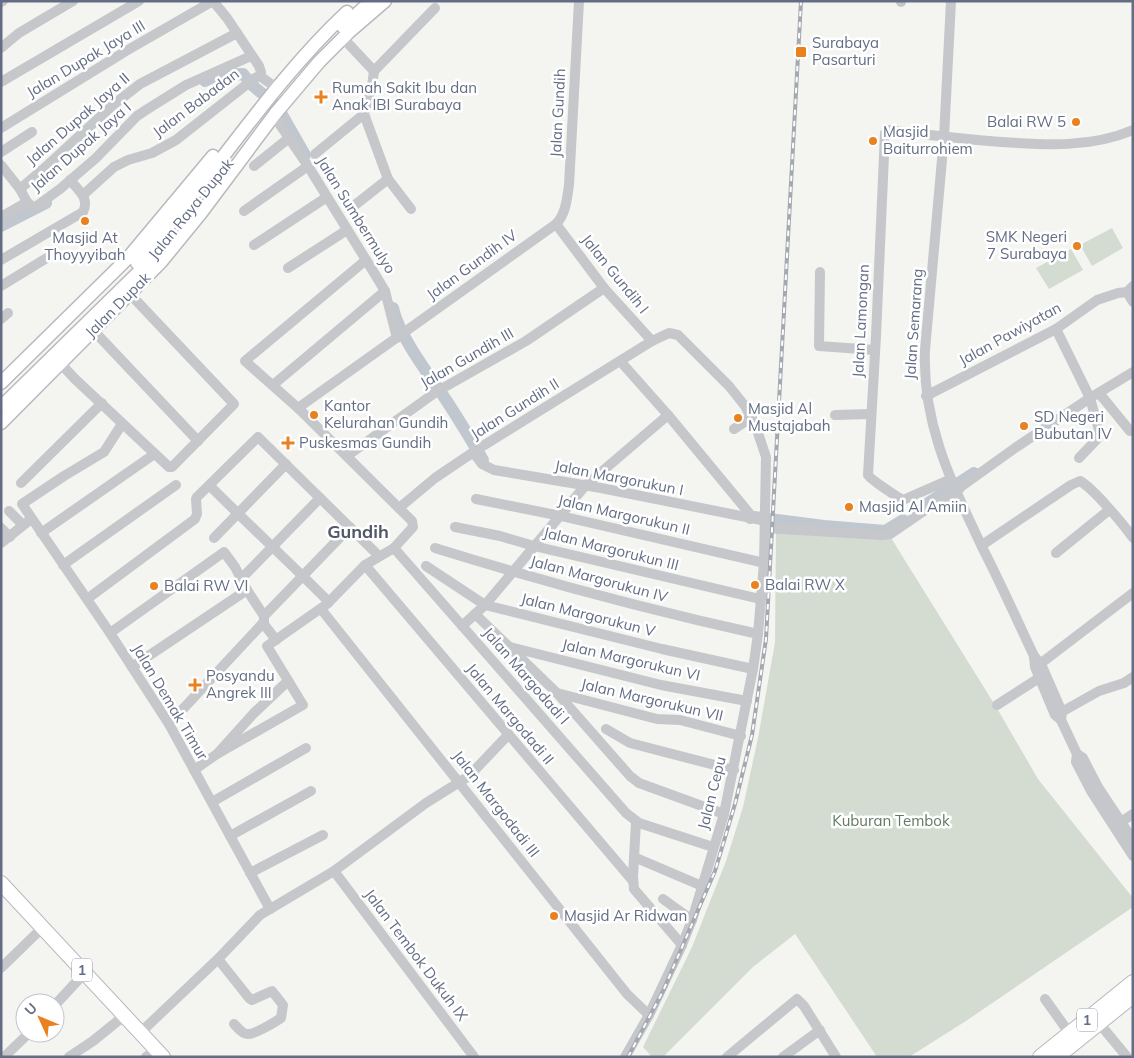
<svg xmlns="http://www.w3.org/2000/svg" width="1134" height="1058" viewBox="0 0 1134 1058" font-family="Mulish,sans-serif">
  <rect width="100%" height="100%" fill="#f4f5f1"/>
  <g fill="#d4dcd2">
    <path d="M1112,228L1123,248L1092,266L1080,245Z"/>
    <path d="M1071,249L1083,270L1049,289L1036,268Z"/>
    <path d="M776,524L888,533L998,710L1038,779L1133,898V907L966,1021L909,1057H877L795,934L753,967L663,1057H652L643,1047L692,947L726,861L743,807L758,738L775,642Z"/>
  </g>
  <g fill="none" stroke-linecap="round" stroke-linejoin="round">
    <g stroke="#c0c7cf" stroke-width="12">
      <path d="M205,81L217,75L243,74L252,85L277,106L305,155"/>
      <path d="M1,226L46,203"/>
      <path d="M393,308C399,335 426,371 442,394C457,416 470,438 483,460"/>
      <path d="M919,509L974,473"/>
      <path d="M754,517L824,526L885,531L903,520"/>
    </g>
    <defs>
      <g id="major">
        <path d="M343,27L371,1"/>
        <path d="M137,263C210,182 268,86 347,12"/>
        <path d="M1,383L127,259L213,156"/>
        <path d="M1,407L153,258"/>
        <path d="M1,423L161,262L201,213L275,114L319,62L349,32L385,1"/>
      </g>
      <g id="highway">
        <path d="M1,883L163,1057"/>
        <path d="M1040,1057L1133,982"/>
        <path d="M1057,1057L1133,996"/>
      </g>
    </defs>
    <use href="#major" stroke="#b7b9be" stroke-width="15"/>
    <use href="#highway" stroke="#b7b8bd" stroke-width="16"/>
    <g stroke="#c5c7cb" stroke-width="10">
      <path d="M213,1L227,18L259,66L261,72L260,76"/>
      <path d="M951,1L944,137L925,350C922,425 952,483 983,549C1001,584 1017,620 1034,656L1041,664L1062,712L1061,720"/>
      <path d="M1,2L3,1"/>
      <path d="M901,2V1"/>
      <path d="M343,38L374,71"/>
      <path d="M1,48L19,33L73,1"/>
      <path d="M374,71L372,86L364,114L388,179L411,209"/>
      <path d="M374,71L435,8"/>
      <path d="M1,82L139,1"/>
      <path d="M274,116L308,166L376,276L385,291L397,338"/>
      <path d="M1,128L126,51L213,1"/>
      <path d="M1,152L32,132"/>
      <path d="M315,154L364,114"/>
      <path d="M1,165L20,189L27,202L34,208L60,189L96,158L137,116L146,110L186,85L251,56"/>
      <path d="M254,166L289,138"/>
      <path d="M20,189L49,164L113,105L140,84L237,33"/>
      <path d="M83,195L114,167L128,160L152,153L176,140L255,78L260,76L271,84"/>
      <path d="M355,205L388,179"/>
      <path d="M244,211L308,166"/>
      <path d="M1,217L27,202"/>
      <path d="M556,224L604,288L652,341"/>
      <path d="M254,245L327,197"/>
      <path d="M1,260L83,212C90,198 78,190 70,180"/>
      <path d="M288,268L347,230"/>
      <path d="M820,272L819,346L875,350"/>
      <path d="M1,286L50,256"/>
      <path d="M1127,292L1133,302"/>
      <path d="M1,319L8,313"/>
      <path d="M1056,329L1090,398L1100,434L1099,437L1079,458"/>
      <path d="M93,330L198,441"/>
      <path d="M621,362L668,415L749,513L750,519"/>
      <path d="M60,363L75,379L169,467H172L234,404L130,294"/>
      <path d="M273,385L385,291"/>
      <path d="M1099,393L1130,431"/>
      <path d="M926,396L1056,329L1097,300L1118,293L1127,292L1133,286"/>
      <path d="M298,408L556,224C566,214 567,198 569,185L579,1"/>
      <path d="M835,415L871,414"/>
      <path d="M120,427L104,452L64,476L22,504L110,633L169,724L270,909"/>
      <path d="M734,429L752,417"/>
      <path d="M473,452L482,464L494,470L601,488L766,521"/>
      <path d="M347,456L436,392L526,341L604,288"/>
      <path d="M951,479L903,500C897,497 870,479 868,475L876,336L885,133L890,130C927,135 963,139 1001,142C1045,145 1091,148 1133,130"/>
      <path d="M21,483L102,403"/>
      <path d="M210,486C249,525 290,563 329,602"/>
      <path d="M476,499L561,516L764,563"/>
      <path d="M399,508L435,478L478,449L652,341L669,333L678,335L729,386L745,406L756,427L766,457L764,563L758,634L753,669L724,814L692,920L682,945L649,1015L625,1057"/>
      <path d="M9,511L23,525"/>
      <path d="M455,527L500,536L534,546L760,599"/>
      <path d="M1,528L10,537"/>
      <path d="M765,528L882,535L890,534L931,506L951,497L962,486L1015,448L1090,398L1133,372"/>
      <path d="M41,533L153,455"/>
      <path d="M214,538L286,464"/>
      <path d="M1,543L31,519"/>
      <path d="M982,545L1071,485L1080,481C1093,488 1124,525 1133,538"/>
      <path d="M394,548L626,813L639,823L713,847"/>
      <path d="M435,548C541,581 649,610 758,634"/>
      <path d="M1056,553L1109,510"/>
      <path d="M63,565L176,485"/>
      <path d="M365,565L633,881"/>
      <path d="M426,566L485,605L662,649L753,669"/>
      <path d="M241,579L320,498"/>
      <path d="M87,599L195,519L197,514L196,499L197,497L258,437L379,556"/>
      <path d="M321,609L627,994L649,1015"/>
      <path d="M475,614L557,693L630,776L639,783L724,814"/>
      <path d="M264,621V616L350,527"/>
      <path d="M263,623L276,640"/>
      <path d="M462,626L485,605L585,486L668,415"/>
      <path d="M110,633L224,552L235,567L247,590L264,616"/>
      <path d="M510,647L661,685L747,701"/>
      <path d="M1034,656L1035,667L1055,715L1061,720L1077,754L1083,758L1098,787L1133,840"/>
      <path d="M132,667L247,590"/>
      <path d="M1036,667L1133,593"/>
      <path d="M557,693L657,719L680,720L741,736"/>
      <path d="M997,705L1039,678"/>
      <path d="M1058,714L1099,691L1124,683L1133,677"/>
      <path d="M169,724L263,623"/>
      <path d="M606,729L630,743L734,770"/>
      <path d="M217,754L303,705L267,646L327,604L365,565L394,548L413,527L412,521L298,408L245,361L366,260"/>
      <path d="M1077,754L1076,762L1091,791L1133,856"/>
      <path d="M194,770L217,754L253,714L288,681"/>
      <path d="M212,802L306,748"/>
      <path d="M636,822L633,876L634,889L682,945"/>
      <path d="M1121,822L1133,814"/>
      <path d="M230,836L311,791"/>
      <path d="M634,857L702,886"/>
      <path d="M334,871L474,1057"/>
      <path d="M250,873L323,835"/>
      <path d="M663,899L692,920"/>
      <path d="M218,959L249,998L252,1000L272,991L283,1005L281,1018C275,1022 254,1035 247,1034C242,1034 237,1027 234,1024"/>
      <path d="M1,968L37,933"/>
      <path d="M1045,999L1070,1034"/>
      <path d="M55,1005L79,979"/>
      <path d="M1099,1023L1127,1057"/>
      <path d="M141,1032L218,959L260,915L334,871L426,803L469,776L508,735"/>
      <path d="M4,1057L29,1033"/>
      <path d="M69,1057L93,1041L119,1020"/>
      <path d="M146,1057L150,1054"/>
      <path d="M727,1057L797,999L804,1006L836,1057"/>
      <path d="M783,1057L820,1030"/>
    </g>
    <use href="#major" stroke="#fff" stroke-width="12"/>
    <use href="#highway" stroke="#fff" stroke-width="14"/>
    <defs>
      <path id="rail" d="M628,1057L663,991L715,871L735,804L752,735L766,639L801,1"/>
    </defs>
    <use href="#rail" stroke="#a4a8b0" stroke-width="4"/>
    <use href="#rail" stroke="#fff" stroke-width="2" stroke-dasharray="5.5" stroke-linecap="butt"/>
  </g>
  <g fill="#e9811e" stroke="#fff" stroke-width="2">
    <rect x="795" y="46" width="12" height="12" rx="2.5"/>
    <path d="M318.5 89.5h5v5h5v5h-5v5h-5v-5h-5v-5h5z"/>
    <circle cx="1076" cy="122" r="5"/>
    <circle cx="873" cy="141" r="5"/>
    <circle cx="85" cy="221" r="5"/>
    <circle cx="1077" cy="246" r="5"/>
    <circle cx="314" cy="415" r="5"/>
    <circle cx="738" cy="418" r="5"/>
    <circle cx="1024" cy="426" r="5"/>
    <path d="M285.5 435.5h5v5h5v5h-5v5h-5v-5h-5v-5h5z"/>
    <circle cx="849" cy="507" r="5"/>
    <circle cx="755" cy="585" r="5"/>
    <circle cx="154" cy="586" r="5"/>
    <path d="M192.5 677.5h5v5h5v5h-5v5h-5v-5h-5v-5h5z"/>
    <circle cx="554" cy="916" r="5"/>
  </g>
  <g text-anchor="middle" stroke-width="5" stroke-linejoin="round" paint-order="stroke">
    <g fill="#fff" stroke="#9299a9" stroke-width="1">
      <rect x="72" y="958.5" width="20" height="23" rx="4"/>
      <rect x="1077" y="1008.5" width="20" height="23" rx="4"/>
    </g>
    <g font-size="14" font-weight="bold" fill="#636d84">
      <text x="82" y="975">1</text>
      <text x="1087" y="1025">1</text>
    </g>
    <g font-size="15" fill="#636d84" stroke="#fff" text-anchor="start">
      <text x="812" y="48">Surabaya<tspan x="812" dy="17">Pasarturi</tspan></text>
      <text x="332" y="93">Rumah Sakit Ibu dan<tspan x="332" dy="17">Anak IBI Surabaya</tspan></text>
      <text x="1066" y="127" text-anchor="end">Balai RW 5</text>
      <text x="883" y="137">Masjid<tspan x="883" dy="17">Baiturrohiem</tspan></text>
      <text x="1067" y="242" text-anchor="end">SMK Negeri<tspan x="1067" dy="17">7 Surabaya</tspan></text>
      <text x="85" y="243" text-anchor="middle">Masjid At<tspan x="85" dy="17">Thoyyyibah</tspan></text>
      <text x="324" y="411">Kantor<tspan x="324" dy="17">Kelurahan Gundih</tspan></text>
      <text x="748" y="414">Masjid Al<tspan x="748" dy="17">Mustajabah</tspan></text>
      <text x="1034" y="422">SD Negeri<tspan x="1034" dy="17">Bubutan IV</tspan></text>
      <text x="299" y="448">Puskesmas Gundih</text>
      <text x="859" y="512">Masjid Al Amiin</text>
      <text x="765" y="590">Balai RW X</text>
      <text x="164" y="591">Balai RW VI</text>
      <text x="206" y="681">Posyandu<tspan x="206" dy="17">Angrek III</tspan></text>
      <text x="564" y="921">Masjid Ar Ridwan</text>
    </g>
    <g font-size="15" fill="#636d84" stroke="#fff">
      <text transform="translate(86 59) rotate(-31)" y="5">Jalan Dupak Jaya III</text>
      <text transform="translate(196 103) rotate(-37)" y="5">Jalan Babadan</text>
      <text transform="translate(558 113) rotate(-87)" y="5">Jalan Gundih</text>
      <text transform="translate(78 119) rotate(-41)" y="5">Jalan Dupak Jaya II</text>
      <text transform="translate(81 147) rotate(-41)" y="5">Jalan Dupak Jaya I</text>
      <text transform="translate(191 209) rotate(-51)" y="5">Jalan Raya Dupak</text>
      <text transform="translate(356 215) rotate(58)" y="5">Jalan Sumbermulyo</text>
      <text transform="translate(472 265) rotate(-36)" y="5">Jalan Gundih IV</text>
      <text transform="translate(615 274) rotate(51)" y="5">Jalan Gundih I</text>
      <text transform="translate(118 305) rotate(-45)" y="5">Jalan Dupak</text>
      <text transform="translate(861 321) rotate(-87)" y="5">Jalan Lamongan</text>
      <text transform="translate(914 324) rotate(-86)" y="5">Jalan Semarang</text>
      <text transform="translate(1010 334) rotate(-29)" y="5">Jalan Pawiyatan</text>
      <text transform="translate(467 358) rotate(-30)" y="5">Jalan Gundih III</text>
      <text transform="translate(515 409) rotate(-32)" y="5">Jalan Gundih II</text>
      <text transform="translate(619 478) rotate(11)" y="5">Jalan Margorukun I</text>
      <text transform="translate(624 515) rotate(13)" y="5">Jalan Margorukun II</text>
      <text transform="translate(611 549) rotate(14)" y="5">Jalan Margorukun III</text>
      <text transform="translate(599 579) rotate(15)" y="5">Jalan Margorukun IV</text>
      <text transform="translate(588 615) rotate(14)" y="5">Jalan Margorukun V</text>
      <text transform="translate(631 660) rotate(13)" y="5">Jalan Margorukun VI</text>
      <text transform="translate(526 676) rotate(49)" y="5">Jalan Margodadi I</text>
      <text transform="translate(652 700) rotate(13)" y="5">Jalan Margorukun VII</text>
      <text transform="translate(170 702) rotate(59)" y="5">Jalan Demak Timur</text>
      <text transform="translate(510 714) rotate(50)" y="5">Jalan Margodadi II</text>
      <text transform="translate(712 793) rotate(-76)" y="5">Jalan Cepu</text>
      <text transform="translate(496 804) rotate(52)" y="5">Jalan Margodadi III</text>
      <text transform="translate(416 955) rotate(53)" y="5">Jalan Tembok Dukuh IX</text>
    </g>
    <g font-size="15" fill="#627a63" stroke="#fff">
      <text x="891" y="826">Kuburan Tembok</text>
    </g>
    <g font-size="18" font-weight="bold" fill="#515868" stroke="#fff">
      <text x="358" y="538">Gundih</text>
    </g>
  </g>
  <rect width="1134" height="1058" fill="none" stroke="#636d84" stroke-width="5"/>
  <g transform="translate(40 1018) rotate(314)"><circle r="24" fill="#ffffff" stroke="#c1c5ce"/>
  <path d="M0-4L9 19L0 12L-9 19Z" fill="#e9811e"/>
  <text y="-8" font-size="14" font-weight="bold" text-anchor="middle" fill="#636d84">U</text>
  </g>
</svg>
